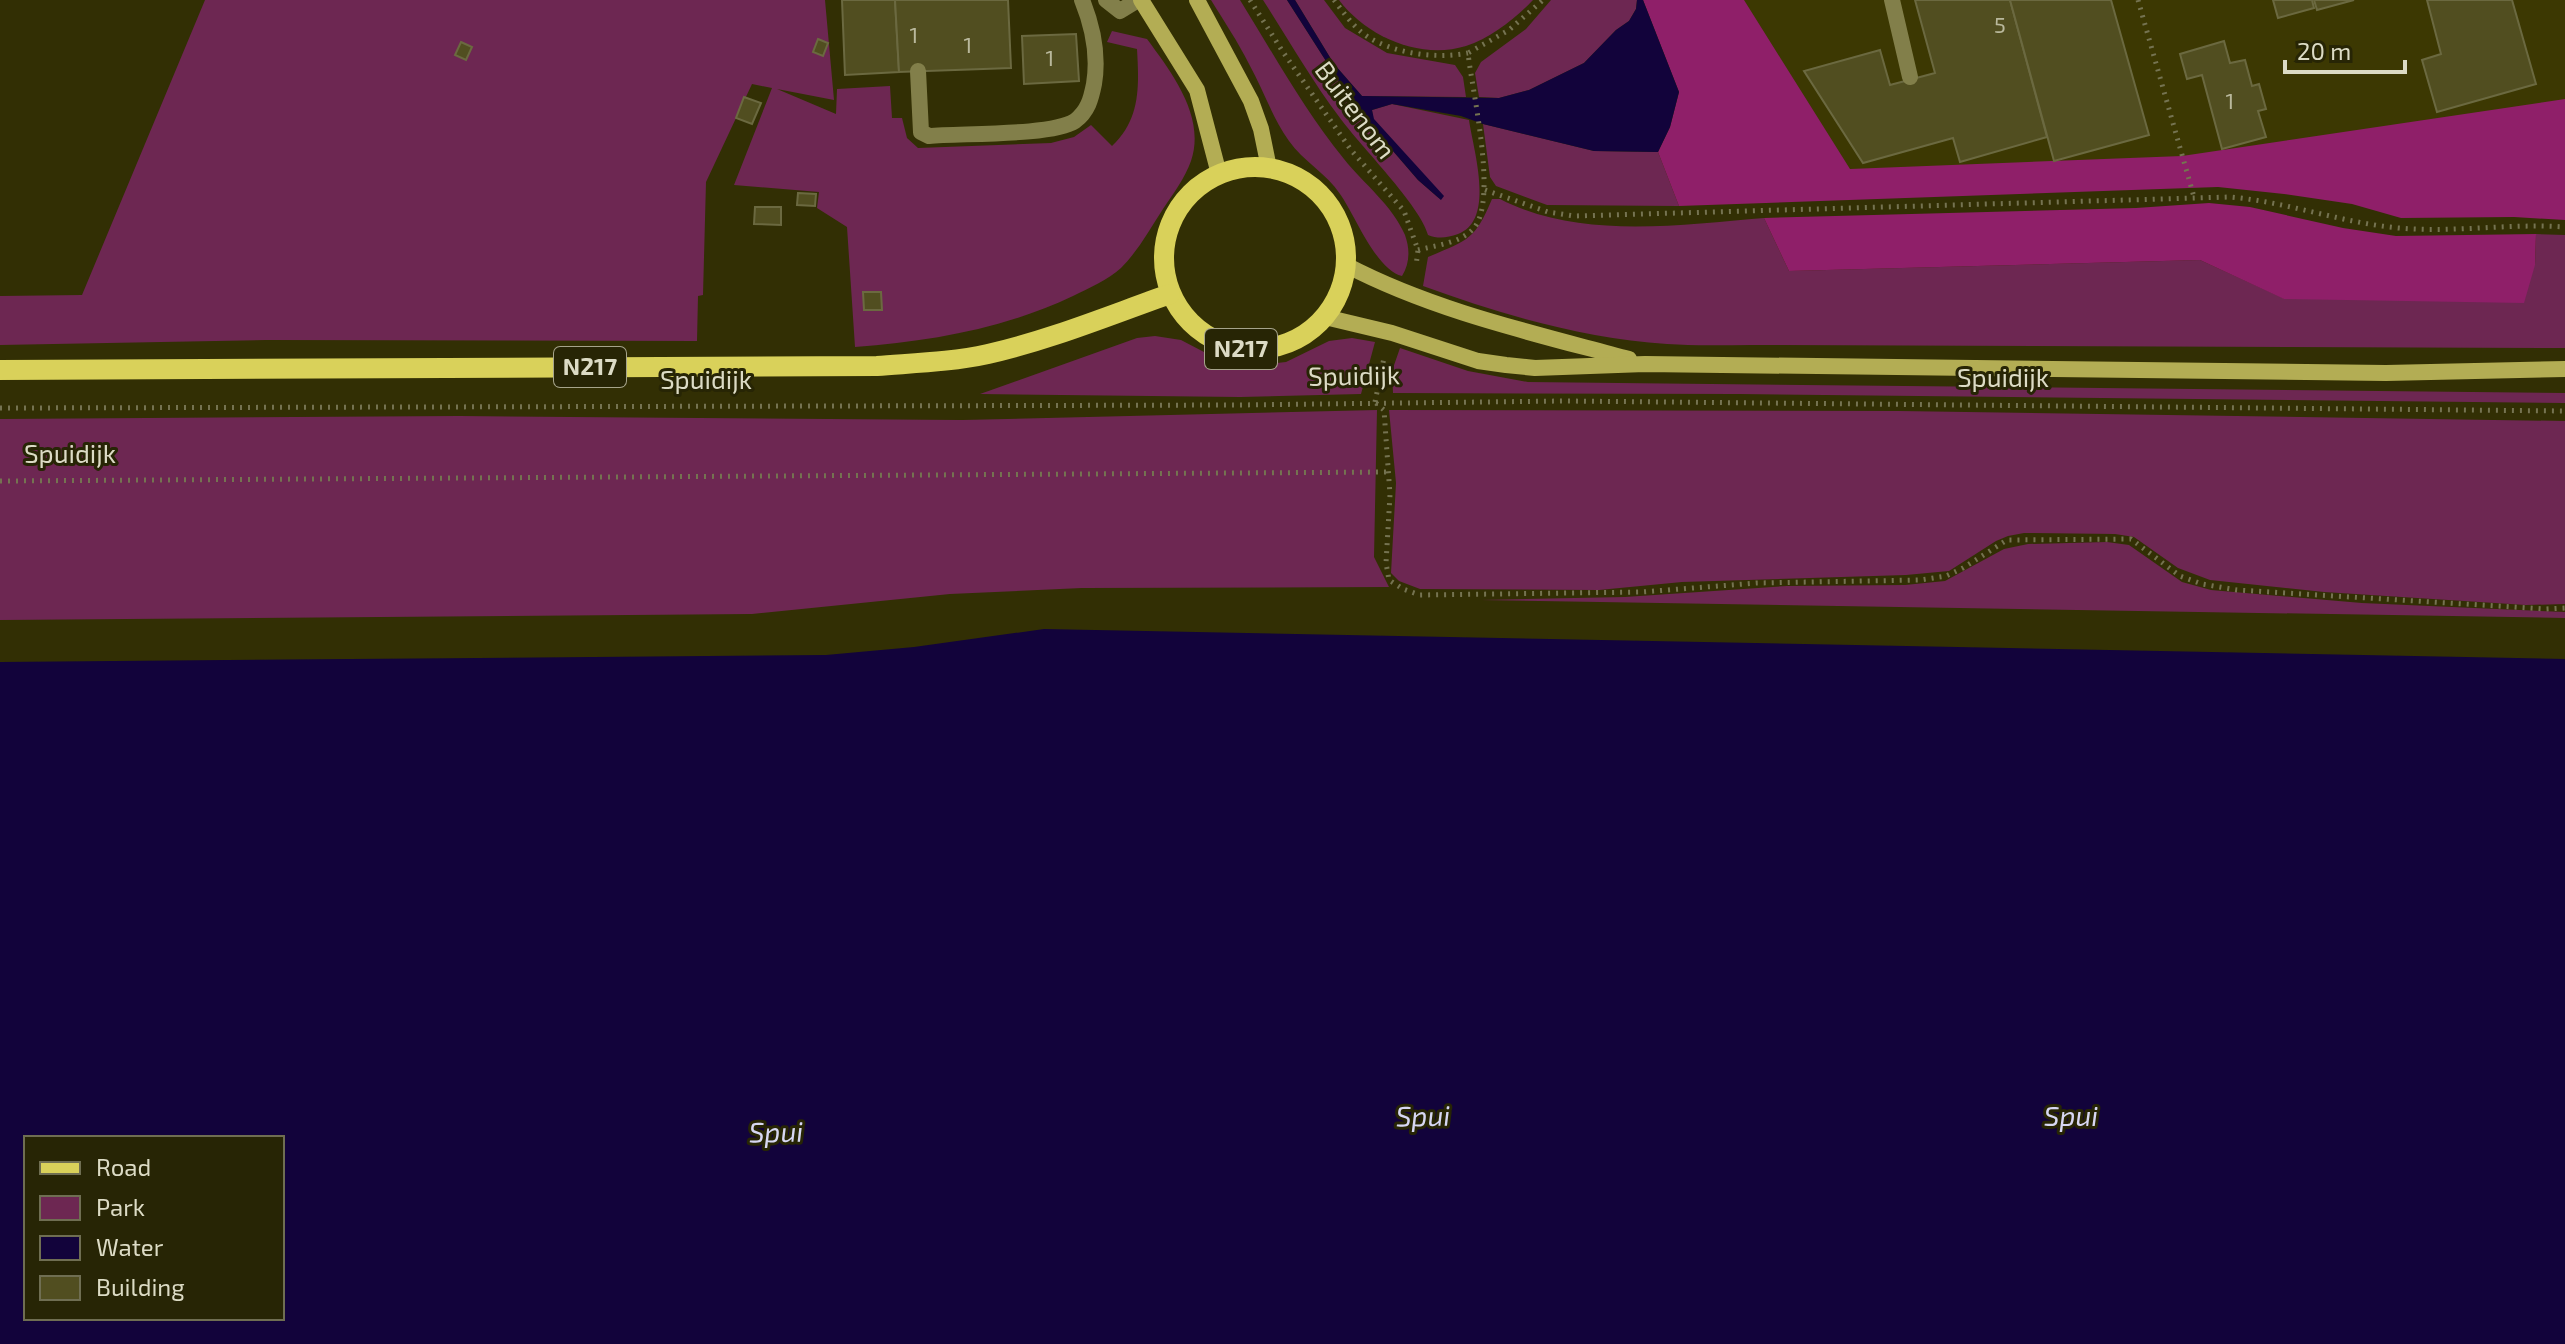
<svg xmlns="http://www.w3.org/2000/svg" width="2565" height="1344" viewBox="0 0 2565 1344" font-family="'Exo 2',sans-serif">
  <rect width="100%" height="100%" fill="#322f04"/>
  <path fill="#3c3802" d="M1733,0H2565V121L2182,181L1847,172Z"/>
  <g fill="#6d2752">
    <path d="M205,0H825L834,100L777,89L836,114L837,89L890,86L892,118H902L907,138L918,148L1051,143L1074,137L1091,125L1112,146C1141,119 1139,85 1137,49L1107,42L1112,31L1147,39C1172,73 1206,117 1191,161C1185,178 1173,194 1163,209C1150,229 1138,251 1121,268C1108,280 1089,288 1073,296C1003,329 931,341 855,347L847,227L817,208L819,192L734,185L772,88L752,84L706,182L703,295L698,296L697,341L266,340L0,345V296L82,295Z"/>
    <path d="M1211,0H1240C1273,53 1304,110 1344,159C1364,184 1392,205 1405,235C1410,249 1410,263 1402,276C1376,270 1355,215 1340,194C1327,174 1303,161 1289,141C1272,117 1263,89 1249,64C1238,42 1224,21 1211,0Z"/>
    <path d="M1263,0H1287L1356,108L1418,180L1441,200L1373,119L1372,110L1392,104L1469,120C1473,149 1496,220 1458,234C1447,238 1438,239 1428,235C1420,205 1361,147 1340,118C1312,81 1288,39 1263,0Z"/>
    <path d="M1295,0H1324L1345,28L1387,53L1455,65L1463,77L1466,97L1362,96L1334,64Z"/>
    <path d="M1339,0H1533C1516,18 1491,38 1466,46C1420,60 1367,37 1339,0Z"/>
    <path d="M1551,0H1637L1636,9L1629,21L1616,30L1584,63L1529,90L1499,98L1479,97L1475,73L1481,62L1526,29Z"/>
    <path d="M1483,124L1594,151L1658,152L1679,206L1547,205L1496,186L1490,177Z"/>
    <path d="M1492,199H1500C1579,240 1678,225 1764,218L1789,271L2200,260L2285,299L2535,265L2536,234L2565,235V348L1752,345C1724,345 1695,346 1667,344C1583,338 1502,315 1423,286L1428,257C1468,240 1475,240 1492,199Z"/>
    <path d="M1155,336L1181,340L1225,363L1251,366L1286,362L1329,341L1352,338L1375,342L1361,394L1240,397L980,394L1137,338Z"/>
    <path d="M1400,348L1468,371L1528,382L2565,393V403L1738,394L1393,393L1392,371Z"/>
    <path d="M1377,410L1374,557L1389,587L1082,588L950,594L752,614L0,620V419L459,416L962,420Z"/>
    <path d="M1389,410L1899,411L2565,421V604L2526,605L2324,592L2210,580L2178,568L2134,537L2115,534L2024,533L2008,536L1996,541L1949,571L1906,575L1682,582L1599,590L1420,589L1399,581L1391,573L1396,483Z"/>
    <path d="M2107,542L2129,545L2182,582L2211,590L2362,603L2565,612V618L1481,600L1625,597L1787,586L1905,585L1945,581L2004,549L2028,544Z"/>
  </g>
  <g fill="#8f1f69">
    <path d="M1643,0H1744L1850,169L2182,156L2565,99V220L2514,217L2401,218L2352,204L2284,194L2218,187L1679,206L1658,152L1670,127L1679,92Z"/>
    <path d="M2209,203L2250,207L2343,228L2396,236L2536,234L2535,265L2524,303L2284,299L2200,260L1789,271L1764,218L2136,208Z"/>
  </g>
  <g fill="#12033b" fill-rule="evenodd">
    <path d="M1287,0H1295L1334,64L1362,96L1499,98L1529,90L1584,63L1616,30L1629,21L1636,9L1637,0H1643L1679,92L1670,127L1658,152L1594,151L1483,124L1461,116L1392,104L1372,110L1374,119L1444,196L1441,200L1418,180L1356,108Z"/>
    <path d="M1044,629L2565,659V1344H0V662L826,655L914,647ZM282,1138V1318H26V1138Z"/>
  </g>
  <g fill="#514e20" stroke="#6b6940" stroke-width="2">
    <path d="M842,0H895L899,72L845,75Z"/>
    <path d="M895,0H1008L1011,68L899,72Z"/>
    <path d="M1915,0H2010L2047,137L1960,162L1953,138L1863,163L1804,71L1880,50L1890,85L1935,73Z"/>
    <path d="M2010,0H2111L2149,135L2054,161Z"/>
    <path d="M2273,0H2312L2314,8L2278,18Z"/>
    <path d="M2314,0H2354L2317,10Z"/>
    <path d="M2427,0H2512L2536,84L2437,112L2422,60L2441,54Z"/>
    <path d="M1076,34L1079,81L1024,84L1022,36Z"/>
    <path d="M818,39L828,43L823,56L813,52Z"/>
    <path d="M2224,41L2230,63L2245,60L2252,86L2259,84L2266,109L2258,111L2266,137L2222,149L2202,75L2187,79L2180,54Z"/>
    <path d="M461,42L472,47L466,60L455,55Z"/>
    <path d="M744,97L761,103L752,124L736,118Z"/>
    <path d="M798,193L816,194L815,206L797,205Z"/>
    <path d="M755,207H781V225L754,224Z"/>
    <path d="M863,292H881L882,310H864Z"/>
  </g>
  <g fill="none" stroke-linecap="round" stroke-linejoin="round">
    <g stroke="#757351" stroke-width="5" stroke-dasharray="2 6" stroke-linecap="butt">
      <path d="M1250,0L1283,52L1351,150L1404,211L1418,250L1416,266"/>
      <path d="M1334,0C1344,13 1354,28 1368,37C1396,54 1436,59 1468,53"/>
      <path d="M2138,0L2194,197"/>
      <path d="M1485,190L1548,212L1574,216L2230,197C2288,202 2342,223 2399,228C2455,233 2510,223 2565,227"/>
      <path d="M1418,250C1437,245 1461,243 1474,228C1498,199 1472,91 1468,53L1509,30L1543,0"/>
      <path d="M1375,402L1384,358"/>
      <path d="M1376,403L1384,410L1390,495L1386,563L1389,580L1403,589L1420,595L1642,592L1757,583L1920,580L1946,576L1963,568L2007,540L2131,539L2180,576L2202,584L2237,590L2546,609L2565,608"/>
      <path d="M0,408L1238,405L1564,401L2565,411"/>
      <path d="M0,481L1388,472"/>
    </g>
    <g stroke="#827f4a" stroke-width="16">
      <path d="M1106,0L1120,11L1138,0"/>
      <path d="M1892,0L1910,77"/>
      <path d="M918,71L921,132L929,136C961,133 1052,136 1075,121C1088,111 1091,99 1094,84C1099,54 1093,27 1082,0"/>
    </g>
    <g stroke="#b3ad54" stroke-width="16">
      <path d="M1141,0L1197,90L1219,174"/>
      <path d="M1197,0L1251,101L1261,129L1269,168"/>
      <path d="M1346,265C1434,311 1533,333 1629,359"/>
      <path d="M1325,317L1392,333L1478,361L1506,365L1535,368L1645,364L2386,373L2565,369"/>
    </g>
    <g stroke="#d9d15a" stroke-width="20">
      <circle cx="1255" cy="258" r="91"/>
      <path d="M0,370L877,366C914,363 952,362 988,354C1050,340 1110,315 1170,294"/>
    </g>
  </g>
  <g text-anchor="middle" stroke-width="6" stroke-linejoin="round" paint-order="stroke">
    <g font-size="22" fill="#b9b89c">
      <text x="2000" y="33">5</text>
      <text x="914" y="43">1</text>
      <text x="968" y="53">1</text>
      <text x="1050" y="66">1</text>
      <text x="2230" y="109">1</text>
    </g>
    <g fill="#272505" stroke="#a6a48b" stroke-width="2">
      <rect x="1205" y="329" width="72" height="40" rx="6"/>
      <rect x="554" y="347" width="72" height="40" rx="6"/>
    </g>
    <g font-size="24" font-weight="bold" fill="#dcdbc5">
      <text x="1241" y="357">N217</text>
      <text x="590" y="375">N217</text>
    </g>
    <g font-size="26" fill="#dcdbc5" stroke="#272505">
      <text transform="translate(1355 110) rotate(53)" y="9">Buitenom</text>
      <text transform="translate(1354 376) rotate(-1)" y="9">Spuidijk</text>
      <text x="2003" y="387">Spuidijk</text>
      <text x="706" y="389">Spuidijk</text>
      <text x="70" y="463">Spuidijk</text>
    </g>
    <g font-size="28" font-style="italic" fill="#d7d7f3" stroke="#272505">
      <text transform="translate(1423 1116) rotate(-1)" y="10">Spui</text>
      <text x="2071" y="1126">Spui</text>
      <text transform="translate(776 1132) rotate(-1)" y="10">Spui</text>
    </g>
  </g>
  <rect x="24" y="1136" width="260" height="184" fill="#272505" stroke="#6f6e52" stroke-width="2"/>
  <rect x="40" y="1162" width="40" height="12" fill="#d9d15a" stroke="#6f6e52" stroke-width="2"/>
  <text x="96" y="1176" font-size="24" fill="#dcdbc5">Road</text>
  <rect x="40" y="1196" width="40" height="24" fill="#6d2752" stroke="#6f6e52" stroke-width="2"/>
  <text x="96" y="1216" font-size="24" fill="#dcdbc5">Park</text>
  <rect x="40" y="1236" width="40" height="24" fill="#12033b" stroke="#6f6e52" stroke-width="2"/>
  <text x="96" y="1256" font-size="24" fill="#dcdbc5">Water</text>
  <rect x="40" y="1276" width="40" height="24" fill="#514e20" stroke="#6f6e52" stroke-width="2"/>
  <text x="96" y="1296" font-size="24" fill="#dcdbc5">Building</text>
  <path d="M2285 60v12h120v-12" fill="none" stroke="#dcdbc5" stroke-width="4"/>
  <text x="2297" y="60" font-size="24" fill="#dcdbc5" stroke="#272505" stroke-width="6" paint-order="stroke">20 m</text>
</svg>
